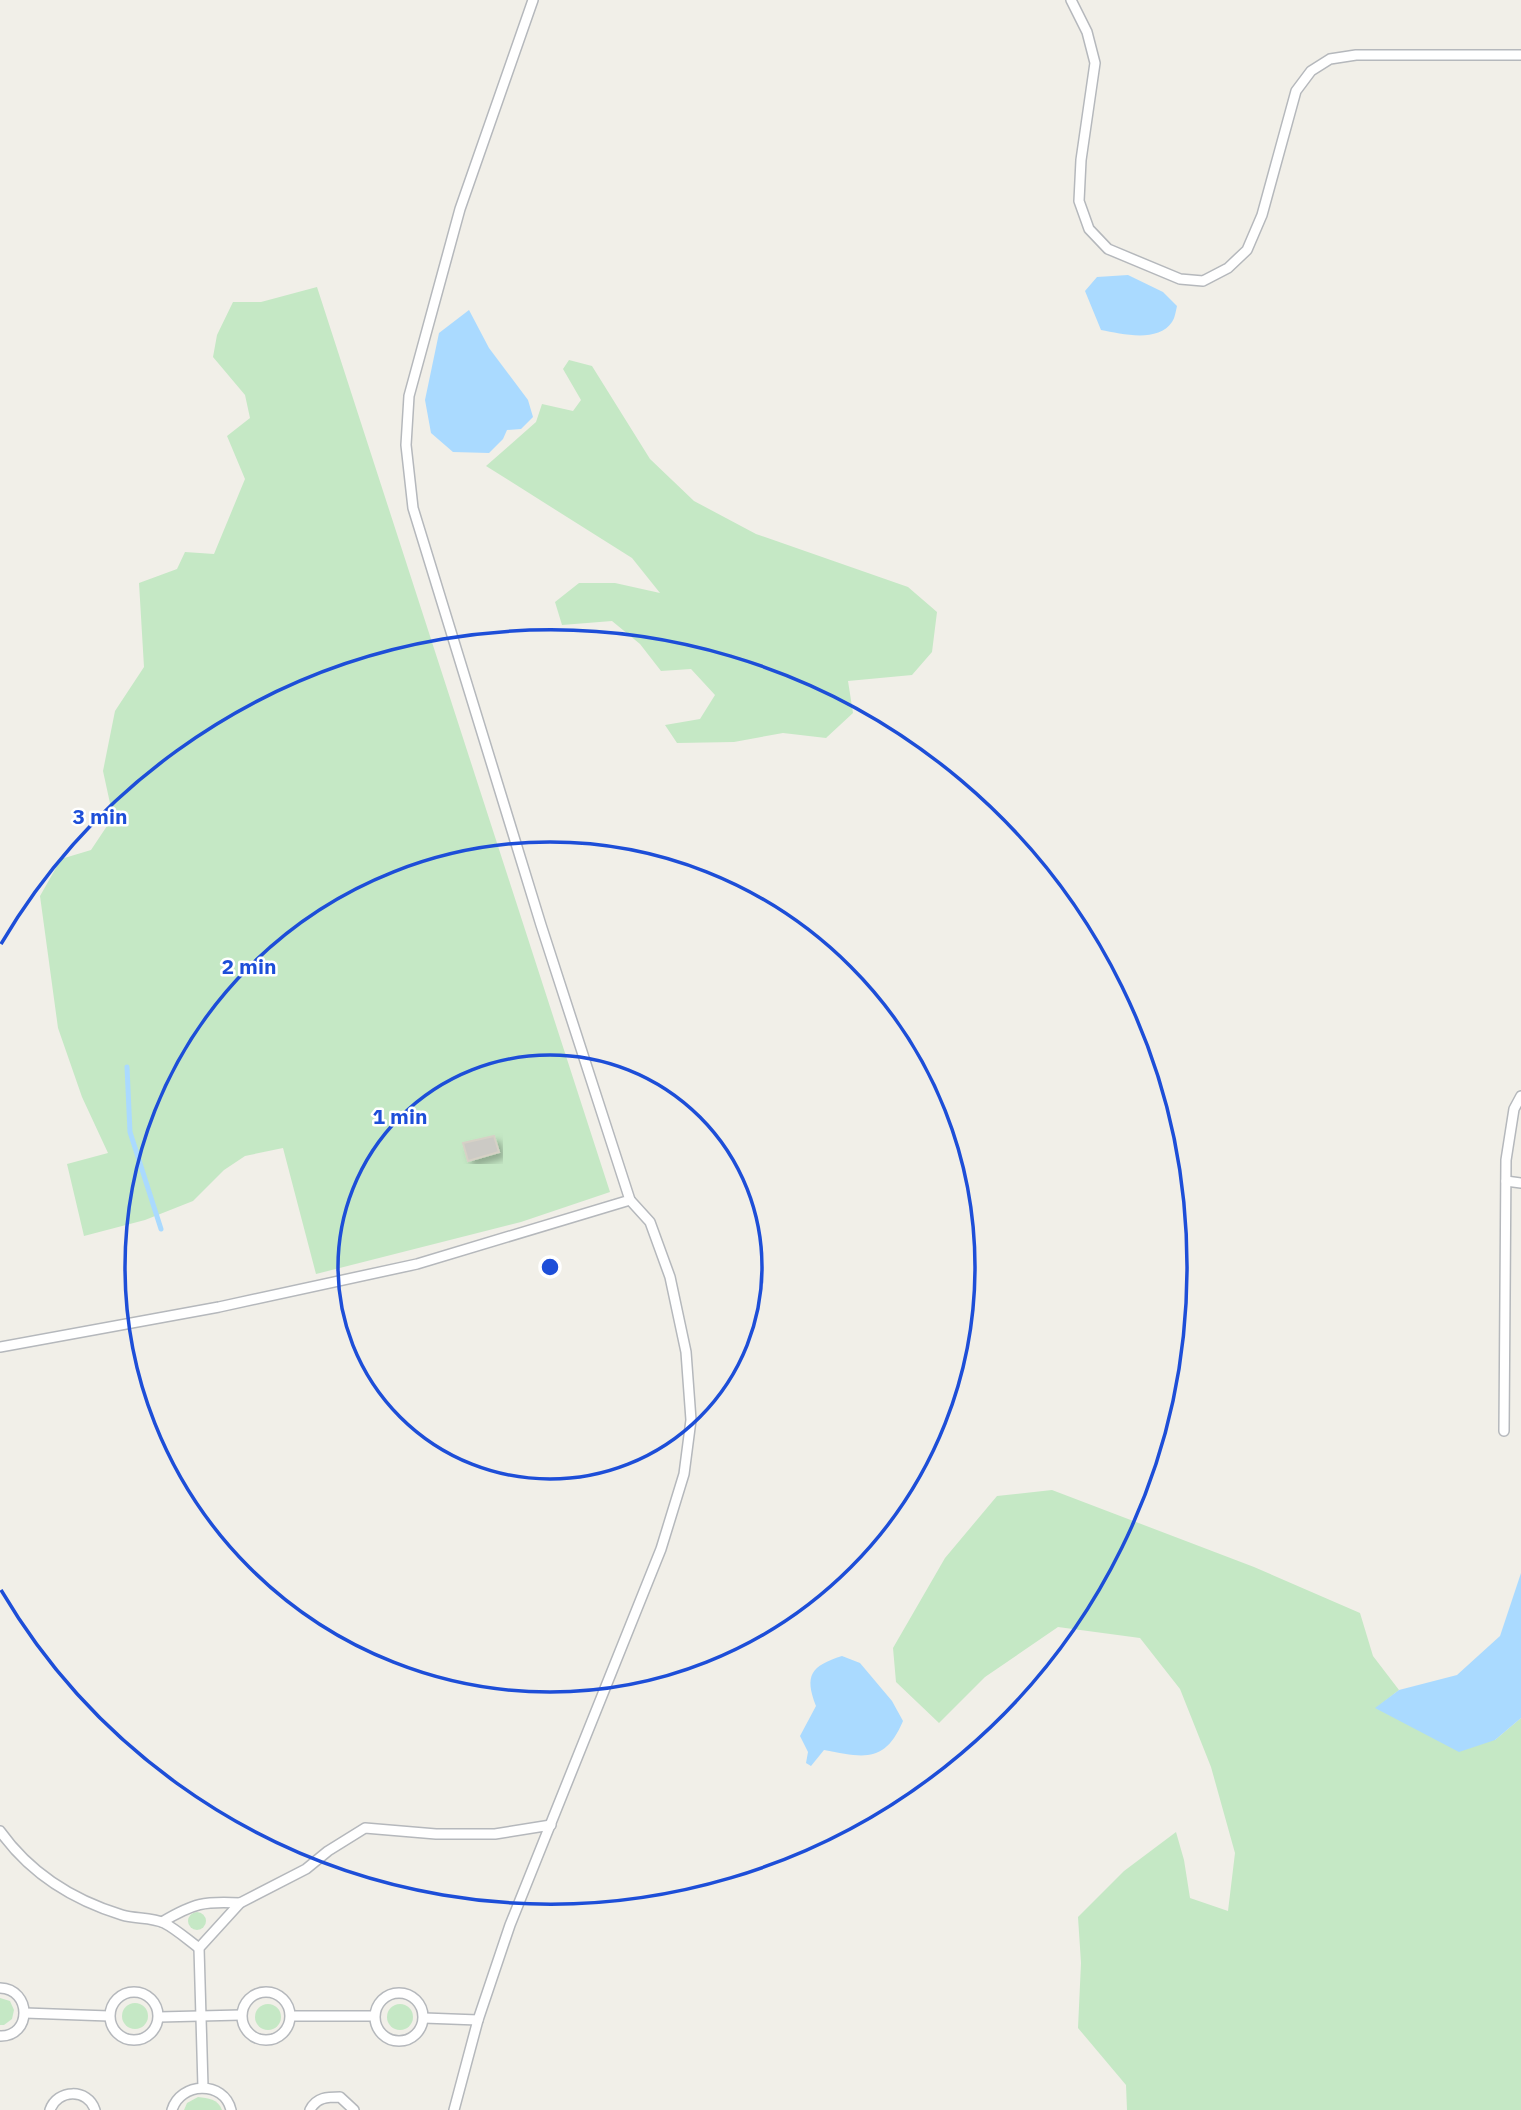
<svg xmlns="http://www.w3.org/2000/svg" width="1521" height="2110" viewBox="0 0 1521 2110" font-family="'IBM Plex Sans',sans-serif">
  <defs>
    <filter id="shadow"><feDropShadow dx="5.5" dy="5.5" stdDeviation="3.5" flood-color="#0004"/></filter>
  </defs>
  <rect width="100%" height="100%" fill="#f1efe8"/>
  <g fill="#c5e8c5">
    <path d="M317,287L610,1192L521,1222L316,1274L283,1148L245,1156L224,1170L193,1201L145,1220L84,1236L67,1164L108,1153L82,1097L58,1028L40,896L61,859L91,850L113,817L103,771L115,711L144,667L139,583L177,569L185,552L214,554L245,479L227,436L250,418L245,395L213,357L217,335L233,302H261Z"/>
    <path d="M569,360L592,366L650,459L694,501L756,534L908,587L937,612L932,652L912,675L848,681L853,713L826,738L783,733L734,742L677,743L665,725L700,719L715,695L691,669L661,671L640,644L612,621L562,625L555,602L579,583H615L660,593L632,558L486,466L536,422L542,404L573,411L581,400L563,369Z"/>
    <path d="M1052,1490L1254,1567L1360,1613L1373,1656L1399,1690L1376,1708L1495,1740L1521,1718V2110H1127L1126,2085L1078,2028L1081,1963L1078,1917L1124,1871L1176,1832L1184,1860L1190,1898L1228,1911L1235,1853L1211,1767L1180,1689L1140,1638L1058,1627L985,1677L939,1723L896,1682L893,1648L945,1558L997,1496Z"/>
    <circle cx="197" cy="1921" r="9"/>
    <path d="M0,1998L10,2001L14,2010L12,2019L4,2025H0Z"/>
    <circle cx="135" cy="2016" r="13"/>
    <circle cx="400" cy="2017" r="13"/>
    <circle cx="268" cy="2017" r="13"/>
    <path d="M198,2097C208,2098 218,2099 222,2110H184L187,2103Z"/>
  </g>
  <g fill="#aadaff">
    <path d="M1128,275L1163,292L1177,306C1176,310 1175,318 1172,322C1158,343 1122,334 1101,330L1085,291L1097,277Z"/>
    <path d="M469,310L489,348L528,400L533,417L521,429L507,430L503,439L489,453L453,452L431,433L425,400L439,333Z"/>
    <path d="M1521,1573V1718L1495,1740L1459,1752L1375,1708L1399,1690L1457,1675L1500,1636Z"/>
    <path d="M842,1656L860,1663L892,1701L903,1721C885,1763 865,1758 824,1750L811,1766L806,1763L808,1752L800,1736L816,1706C804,1675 811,1666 842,1656Z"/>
  </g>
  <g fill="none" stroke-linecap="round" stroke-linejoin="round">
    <path stroke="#aadaff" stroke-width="5" d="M127,1067L130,1132L161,1229"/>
  </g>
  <path fill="#cccac5" stroke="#d6d1c6" stroke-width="2" filter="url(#shadow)" d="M494,1136L499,1152L468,1161L463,1143Z"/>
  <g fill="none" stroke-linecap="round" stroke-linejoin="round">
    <defs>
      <g id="lane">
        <path d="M1071,0L1087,32L1095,63L1081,160L1079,201L1089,229L1108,249L1180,279L1203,281L1228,268L1247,250L1262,215L1296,91L1311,71L1330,59L1356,55H1521"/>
        <path d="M1506,1181L1521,1183"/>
        <path d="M0,1347L219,1307L417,1264L630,1200L541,925L413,508L406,445L409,396L460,209L533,0"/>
        <path d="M1504,1431L1506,1160L1514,1109L1521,1096"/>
        <path d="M0,1831C30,1873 73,1900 122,1915C135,1919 152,1917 164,1923C176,1929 188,1940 199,1948"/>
        <path d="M162,1922C194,1903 204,1901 240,1903"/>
        <path d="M0,1988C32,1989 32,2037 0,2036"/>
        <circle cx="134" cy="2016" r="24"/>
        <circle cx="266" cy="2016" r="24"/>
        <circle cx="399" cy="2017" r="24"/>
        <path d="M25,2013L109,2016"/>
        <path d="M291,2016H374"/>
        <path d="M159,2017L241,2015"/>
        <path d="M424,2018L478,2020"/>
        <path d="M203,2087L199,1948L240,1903L306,1869L328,1851L365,1828L436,1834H495L551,1825"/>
        <path d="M50,2110C57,2089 88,2088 95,2110"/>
        <path d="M172,2110C180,2082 224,2080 231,2110"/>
        <path d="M310,2110C316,2097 328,2097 340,2097L354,2110"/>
        <path d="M454,2110L478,2020L510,1925L661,1549L684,1474L691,1420L686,1352L670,1277L650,1222L630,1200"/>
      </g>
    </defs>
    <use href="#lane" stroke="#b5b8bc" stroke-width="12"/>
    <use href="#lane" stroke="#fff" stroke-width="9"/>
  </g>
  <g fill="none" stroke="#1d4ed8" stroke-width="3.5">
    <circle cx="550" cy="1267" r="212"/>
    <circle cx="550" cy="1267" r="425"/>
    <path d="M1 944A637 637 0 1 1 1 1590"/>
  </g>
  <circle cx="550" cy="1267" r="10" fill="#1d4ed8" stroke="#fff" stroke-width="3.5"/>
  <g font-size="21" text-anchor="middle" font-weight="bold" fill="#1d4ed8" stroke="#fff" stroke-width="5" stroke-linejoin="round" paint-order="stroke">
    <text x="100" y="824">3 min</text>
    <text x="249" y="974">2 min</text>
    <text x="400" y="1124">1 min</text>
  </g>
</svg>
